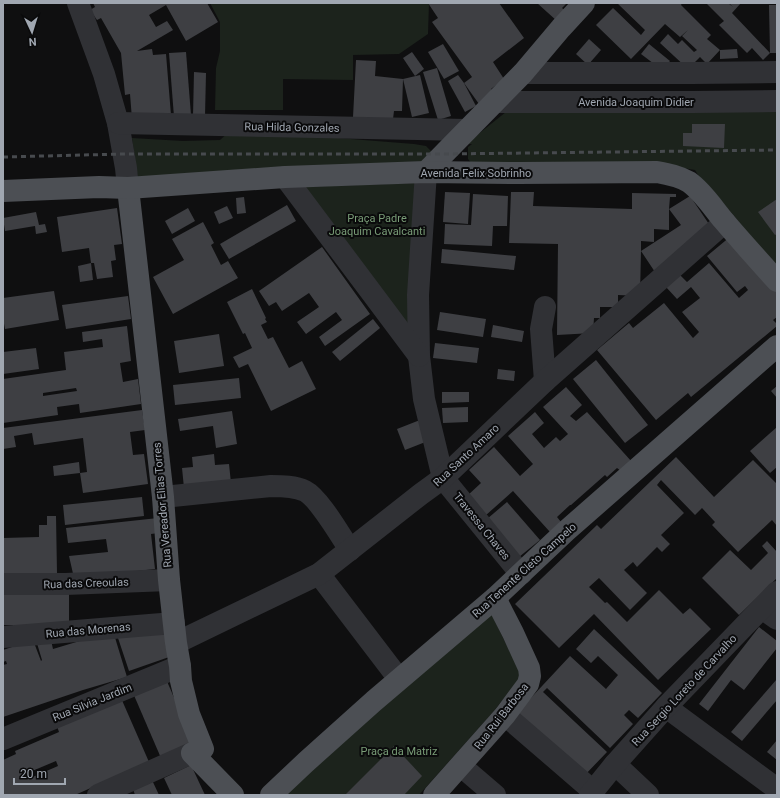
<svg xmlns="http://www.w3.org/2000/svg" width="780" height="798" viewBox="0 0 780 798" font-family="Roboto,sans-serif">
  <rect width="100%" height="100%" fill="#0f0f10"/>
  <g fill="#1c231c">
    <path d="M210,3H429L428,34L399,54L353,55V80L283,79V110H215L216,68L220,51V22Z"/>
    <path d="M777,107V267C756,242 735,218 715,193C708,185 700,179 695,170L676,167L475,168L468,159V147L472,144H466L511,108Z"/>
    <path d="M229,132L313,136L414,144L426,146L432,152V158L420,162L138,179L132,138L183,141L220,140Z"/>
    <path d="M419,183L412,336L300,187Z"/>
    <path d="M491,613L519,670V676L518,680L494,711L419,795H286L360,727Z"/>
  </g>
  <g fill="#3e3f43" fill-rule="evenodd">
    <path d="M93,3H207L218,22L186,41L166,5L149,15L156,27L167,21L173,30L137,51L152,49L153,55L166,54L171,115L132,119L130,94L125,95L121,53L101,18L97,20L90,10L95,7Z"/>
    <path d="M428,3H499L524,38L493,62L504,79L491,89L494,93L479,104L464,83L472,77L432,22L438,18Z"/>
    <path d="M537,3H567L562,8L566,11L557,21Z"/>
    <path d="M617,3H682L681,5L711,35L707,39L720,50L737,49L738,58L720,59V50L707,64L700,57L688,69L660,43L668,34L678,44L682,40L694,52L697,50L682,36L688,30L680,37L665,24L631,59L596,25L613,8L641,35L645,30Z"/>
    <path d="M706,3H728L733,7L729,3H741L732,13L770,53L763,60L752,48L747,53L719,25L724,21Z"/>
    <path d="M769,5H777V53H770Z"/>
    <path d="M589,39L601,50L588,65L576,54Z"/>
    <path d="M443,44L459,71L444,79L428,52Z"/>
    <path d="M649,44L670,61L662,70L641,54Z"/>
    <path d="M186,52L191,115L174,117L169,53Z"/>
    <path d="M412,52L424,69L415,76L403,58Z"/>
    <path d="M356,60L376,61L375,76L403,79L402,111H394L393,119L353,117Z"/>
    <path d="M437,68L451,116L438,120L423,72Z"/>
    <path d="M194,72L206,73L205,116H193Z"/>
    <path d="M420,75L429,113L412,117L403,79Z"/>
    <path d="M458,75L464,83L476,106L465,112L448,81Z"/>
    <path d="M692,124H725L724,148L683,146V133H692Z"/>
    <path d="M445,192L470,193L468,224L443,222Z"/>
    <path d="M511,192H534L533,206L632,209V193L676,194V197H670L669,209L690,196L713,230L657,275L641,251L640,296L618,295V307H600V318H594L593,333L557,335L558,244L509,243ZM669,209L681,225L641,251V241L654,242V229L669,230Z"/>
    <path d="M473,194L508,196L507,226H493L492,246L444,244L445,224L471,225Z"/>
    <path d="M244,197L246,213L237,214L236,198Z"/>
    <path d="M777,199V234L775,235L758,212Z"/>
    <path d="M287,205L296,221L229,259L220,244Z"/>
    <path d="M227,206L233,218L219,224L214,212Z"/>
    <path d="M117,208L122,244L114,245L116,260L111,261L113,277L97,279L94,263H91L89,248L62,252L57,217Z"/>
    <path d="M188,208L195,221L172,234L165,221Z"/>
    <path d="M36,212L39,225L45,224L47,232L36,234L35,226L5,231L3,218Z"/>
    <path d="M203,222L214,243L211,245L221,265L228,261L238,278L173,314L153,277L184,260L172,239Z"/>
    <path d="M731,236L777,291V317L773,320L777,324V326L691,397L688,393L656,420L597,350L629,323L633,328L664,303L693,338L699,332L682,312L700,298L691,287L677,299L666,287L680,275L687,282L709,263L739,298L748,290L745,286L737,292L707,256Z"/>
    <path d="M322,247L370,314L325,346L319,337L342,320L336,312L306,334L297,322L319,307L309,293L282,311L276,302L269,306L259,291Z"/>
    <path d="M442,249L516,256L514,270L441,263Z"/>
    <path d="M91,263L93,280L80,282L78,266Z"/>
    <path d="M252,289L266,318L265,319L267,322L261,325L268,339L273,337L289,368L302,361L316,389L271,411L248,364L239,368L233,357L252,348L245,333L243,334L227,302Z"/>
    <path d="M54,291L59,320L5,329L3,318V298Z"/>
    <path d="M128,296L131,319L66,329L62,305Z"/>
    <path d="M440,312L486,319L483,337L437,330Z"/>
    <path d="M373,319L380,328L340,361L332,352Z"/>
    <path d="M493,325L524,331L522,342L491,337Z"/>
    <path d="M127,326L131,361L120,363L123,382L138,379L141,404L80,413L79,404L57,407L58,415L3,423V379L66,370L64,352L103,347L102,339L83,342L82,332ZM76,388L77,391L43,396V393Z"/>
    <path d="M219,334L224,366L179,373L174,341Z"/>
    <path d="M435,343L479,348L477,363L433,358Z"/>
    <path d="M36,348L39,369L3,374V352Z"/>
    <path d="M596,360L648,425L625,443L573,379Z"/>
    <path d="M498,369L515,371L514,381L497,379Z"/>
    <path d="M239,378L241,398L175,405L173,385Z"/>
    <path d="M777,386V398L771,391Z"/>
    <path d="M566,387L582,405L570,416L576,421L587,412L632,462L621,471L617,468L607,477L605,475L571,505H570L557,517L561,522L550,532L513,491L485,516L467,496L481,483L469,470L494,447L520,476L533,464L508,436L535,412L544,423L532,434L544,448L556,437L560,441L568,434L543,407Z"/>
    <path d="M442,392H469V402L442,403Z"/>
    <path d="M468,407V422L443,423L442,408Z"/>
    <path d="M142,410L145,430L130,432L133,455L144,454L148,484L83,493L80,473L87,472L83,438L34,445L32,433L14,436L16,447L3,449V428Z"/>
    <path d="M232,411L237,444L216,448L213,426L180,431L178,419Z"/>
    <path d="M420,420L428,441L405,450L397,429Z"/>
    <path d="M777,427V467L770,473L750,451Z"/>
    <path d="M214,454L215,465L229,464L231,483L184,488L182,468L193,467L192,457Z"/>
    <path d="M676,457L714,497L753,460L777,484V526L772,520L738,552L712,525L715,522L702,508L695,515L661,480L657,485L684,513L661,535L670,544L662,552L657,547L637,567L633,562L624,570L647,593L630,610L599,578L589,587L605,603L607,602L627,622L659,590L683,614L690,608L711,629L658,680L594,614L559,648L515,604L597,525L601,529Z"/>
    <path d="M79,462L80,473L54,476L53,466Z"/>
    <path d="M142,497L144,516L65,525L63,505Z"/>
    <path d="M507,502L540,540L519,557L487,519Z"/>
    <path d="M47,516H56L57,573L3,574V538L39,537V525H47Z"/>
    <path d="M158,518L159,533L151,534L155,569L74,578L69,556L108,552L106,539L68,543L66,528Z"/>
    <path d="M767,541L777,552V578L739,615L702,578L730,550L751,570L768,553L762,546Z"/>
    <path d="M3,592H69V625L13,632V625H3Z"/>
    <path d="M759,627L777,641V648L744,690L731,680L708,711L699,704Z"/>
    <path d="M166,628L172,656L129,671L116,632Z"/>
    <path d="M594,629L662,693L638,718L629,710L624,715L633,724L610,748L547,688L543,692L607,752L582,778L515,715L570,656L606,689L618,675L598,656L591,663L576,649Z"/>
    <path d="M113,631L127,677L83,690L3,717V665L7,664L6,661L3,662V650L33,640L41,661L42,660L36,640L50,636L53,649Z"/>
    <path d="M166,679L194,744L161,758L133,693Z"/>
    <path d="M777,679V700L742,741L731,732Z"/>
    <path d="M121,698L149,762L75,795H3V760L16,754L15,751L59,732L57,726ZM56,761L58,766L28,779L25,774Z"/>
    <path d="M777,740V760L767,752Z"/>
    <path d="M394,746L422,776L404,795H345Z"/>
    <path d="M191,765L205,795H172L164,778Z"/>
    <path d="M152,780L159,795H135L133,789Z"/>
  </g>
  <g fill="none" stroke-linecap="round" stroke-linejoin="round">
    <g stroke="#303135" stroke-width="22">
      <path d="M78,3L104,74L118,123L126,168L128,188"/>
      <path d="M523,73H692L777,72"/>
      <path d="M496,102H692L777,101"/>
      <path d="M118,123L467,130"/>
      <path d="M426,172L418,295L419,356L424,399L443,478L521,574"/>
      <path d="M285,177L419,356"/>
      <path d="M545,307L541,329L545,381"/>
      <path d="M163,497L271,486C282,486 295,486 305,491C319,498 340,535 350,550"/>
      <path d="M319,574L399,679"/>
      <path d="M3,584H65L169,580"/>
      <path d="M762,608L777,619"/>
      <path d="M3,637L174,623"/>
      <path d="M176,643L319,574L421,494L443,478L545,381L725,222"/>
      <path d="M666,707L777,789"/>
      <path d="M505,715L593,791"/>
      <path d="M3,739L180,666"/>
      <path d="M615,764L648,795"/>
      <path d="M461,766L495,795"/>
      <path d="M98,795L192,753"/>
      <path d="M590,795L615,764L666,707L777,592"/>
    </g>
    <g stroke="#4c4f54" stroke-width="22">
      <path d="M426,172L523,73L561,28L584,3"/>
      <path d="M128,188L163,497L169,580L176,643L180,666L181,681L189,714L203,749L192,753L233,795"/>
      <path d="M3,191L99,187L128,188L285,177L426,172L519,173L657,172C668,174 679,176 689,182C703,192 713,208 724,221C741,241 759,261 777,281"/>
      <path d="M271,795L306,762L374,701L495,598L566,531L777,346"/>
      <path d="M434,795L505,715L528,684L530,676L529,668L513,633L495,598"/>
    </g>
    <path stroke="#474a4e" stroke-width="3" stroke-dasharray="5 4" stroke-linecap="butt" d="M3,157L124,154H443L777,150"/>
  </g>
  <g text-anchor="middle" stroke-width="4" stroke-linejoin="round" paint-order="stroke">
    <g font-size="11" fill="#a0a7b1" stroke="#0a0a0b">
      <text x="636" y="106">Avenida Joaquim Didier</text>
      <text transform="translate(292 127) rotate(1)" y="4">Rua Hilda Gonzales</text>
      <text x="476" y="177">Avenida Felix Sobrinho</text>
      <text transform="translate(466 455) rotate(-43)" y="4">Rua Santo Amaro</text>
      <text transform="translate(162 505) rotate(-95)" y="4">Rua Vereador Elias Torres</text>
      <text transform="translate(482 526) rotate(51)" y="4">Travessa Chaves</text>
      <text transform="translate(524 570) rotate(-42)" y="4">Rua Tenente Cleto Campelo</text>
      <text transform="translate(86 583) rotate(-2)" y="4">Rua das Creoulas</text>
      <text transform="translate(88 630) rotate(-5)" y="4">Rua das Morenas</text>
      <text transform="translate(684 690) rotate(-47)" y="4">Rua Sergio Loreto de Carvalho</text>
      <text transform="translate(92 702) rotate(-22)" y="4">Rua Silvia Jardim</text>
      <text transform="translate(501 716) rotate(-52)" y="4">Rua Rui Barbosa</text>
    </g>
    <g font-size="11" fill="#799c77" stroke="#0a0a0b">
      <text x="377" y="222">Praça Padre<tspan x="377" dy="13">Joaquim Cavalcanti</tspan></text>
      <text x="399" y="755">Praça da Matriz</text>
    </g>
  </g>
  <rect width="780" height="798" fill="none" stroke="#a0a7b1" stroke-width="8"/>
  <g transform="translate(32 32) rotate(176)" stroke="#0a0a0b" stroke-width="3" paint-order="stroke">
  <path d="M0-3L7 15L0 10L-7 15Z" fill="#a0a7b1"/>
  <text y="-6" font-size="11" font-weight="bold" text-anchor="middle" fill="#a0a7b1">N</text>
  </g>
  <path d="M14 778v6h51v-6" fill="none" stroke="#a0a7b1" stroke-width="2"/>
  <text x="20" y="778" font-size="12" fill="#a0a7b1" stroke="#0a0a0b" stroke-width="3" paint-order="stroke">20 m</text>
</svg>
